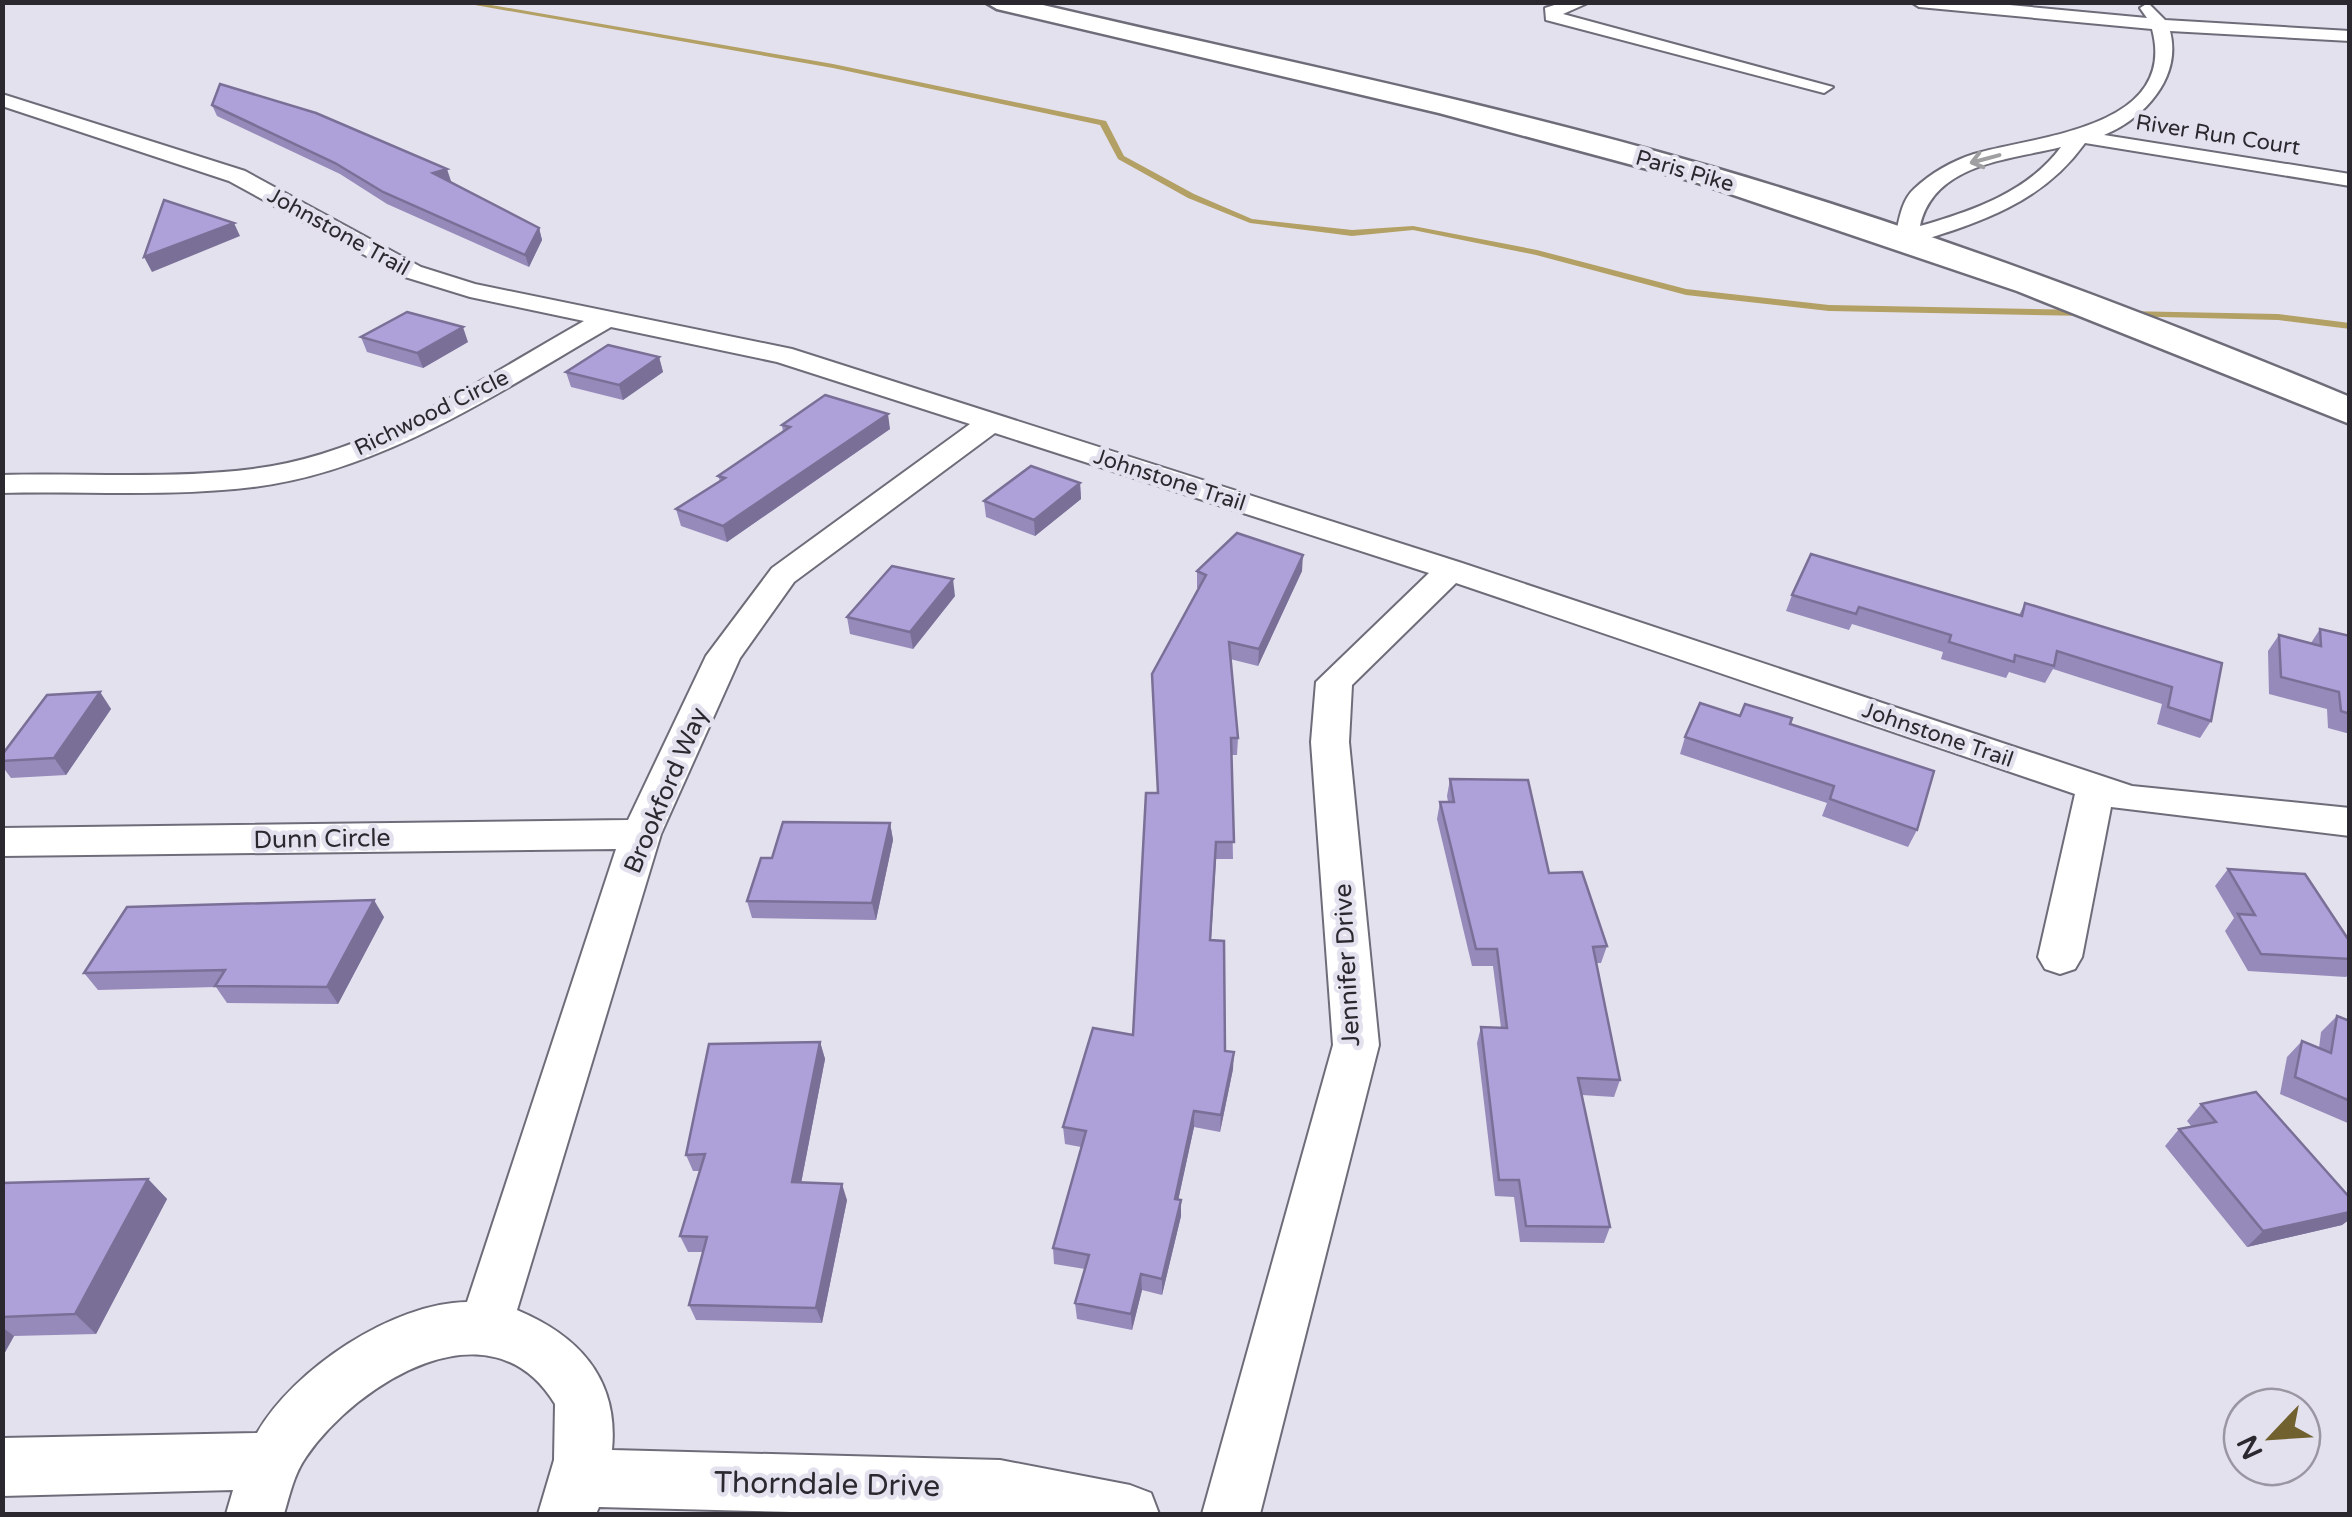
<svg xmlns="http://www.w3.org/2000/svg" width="2352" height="1517" viewBox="0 0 2352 1517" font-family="'Varela Round',sans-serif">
  <rect width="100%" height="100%" fill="#e4e1ef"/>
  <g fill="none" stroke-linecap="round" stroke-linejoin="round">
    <g fill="#b3a064" fill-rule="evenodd">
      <path d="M458,2H474L833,64L1106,121L1124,156L1194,194L1252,219L1352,230L1413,226L1537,250L1686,289L1829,305L2089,310L2094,313L2089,316L1829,311L1686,295L1536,255L1413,230L1352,236L1250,223L1188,198L1118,159L1100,125L833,68Z"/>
      <path d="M2125,311L2278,314L2350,323V329L2278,320L2122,316L2120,314Z"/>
    </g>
    <defs>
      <g id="minor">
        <path d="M1564,2H1590L1563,14L1833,87L1824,93L1546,20L1545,8Z"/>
        <path d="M1911,2H1977L2147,18L2140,8L2148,3L2165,20L2350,31V41L2170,31C2182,77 2145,118 2104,135L2350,174V186L2085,143C2042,203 1981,222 1914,243H1898L1895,238C1899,221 1901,201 1914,189C1931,173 1952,161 1974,154C2035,136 2179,129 2152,29L1919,7ZM2061,147C2028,192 1972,211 1920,226C1934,163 2009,160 2061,147Z"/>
        <path d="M2,94L245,171L421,267L475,284L792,349L1462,563L2132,786L2350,808V836L2111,807L2082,957L2075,969L2060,974L2045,969L2038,957L2075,794L1456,583L1352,685L1349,742L1379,1045L1260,1514H1202L1333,1045L1311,742L1316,682L1429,573L995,433L794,582L740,658L661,834L517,1310C579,1336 619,1379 612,1450L1000,1460L1130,1485L1151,1493L1159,1514H871L599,1507L596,1514H538L554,1460L555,1404C491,1299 358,1382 306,1457C294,1474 290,1494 284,1514H226L233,1490L2,1496V1438L257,1433C293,1370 392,1303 467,1302L616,849L2,856V828L628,820L706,656L772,568L970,424L777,362L611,327C500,391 384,471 253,487C173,497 84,491 2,493V475C81,473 177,479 253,469C373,454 481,379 584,321L470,297L405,277L229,181L2,106Z"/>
      </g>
      <path id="primary" d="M985,2H1030C1259,56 1490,102 1715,168C1931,231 2142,311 2350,397V424L2017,291L1692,181L1439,113L997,9Z"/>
    </defs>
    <use href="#minor" stroke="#6f6c79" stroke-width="4"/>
    <use href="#primary" stroke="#6f6c79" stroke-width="5"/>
    <use href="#minor" fill="#fff" fill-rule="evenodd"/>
    <use href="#primary" fill="#fff" fill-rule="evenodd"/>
  </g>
  <g fill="#968aba">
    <path d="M212,105L451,181H449L539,228L542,240L529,267L387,204L340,174L217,116Z"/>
    <path d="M361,337L468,342L423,368L367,352Z"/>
    <path d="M659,357L663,372L623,400L571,387L566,372Z"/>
    <path d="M782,425L890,429L727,542L681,526L676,509L720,481L718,476L783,432Z"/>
    <path d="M1080,483L1081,499L1035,536L986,517L984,501Z"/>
    <path d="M1197,571H1302L1258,666L1230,659L1238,738L1237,755H1231L1233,859H1216L1211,940L1225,1051L1233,1069L1220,1132L1194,1127L1178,1200L1181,1216L1162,1295L1142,1290L1132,1330L1077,1319L1075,1303L1085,1269L1054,1264L1053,1248L1081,1147L1065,1144L1063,1127L1133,1035L1199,588H1197Z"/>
    <path d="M1792,595L2019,615L2025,603L2222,663L2211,721L2200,738L2157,724L2162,704L2053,669L2045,683L2009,672L2006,678L1941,659L1943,652L1852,624L1849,630L1786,611Z"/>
    <path d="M955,596L913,649L850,634L847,617Z"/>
    <path d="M2320,629L2350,636V734L2328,728L2327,709L2269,694L2268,651L2279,635L2311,643Z"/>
    <path d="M100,692L111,709L66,775L11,778L2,766V755Z"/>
    <path d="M1740,716L1790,724L1917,830L1908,847L1822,816L1827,803L1680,754L1685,737Z"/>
    <path d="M1450,779L1549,873L1607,946L1601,963H1597L1620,1080L1614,1097L1582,1095L1610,1227L1604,1243L1520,1242L1514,1197L1495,1196L1477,1043L1481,1027L1501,1028L1493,966H1472L1437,819L1440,802H1448L1447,796Z"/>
    <path d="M890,823L893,840L876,920L752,918L747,901L772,858Z"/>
    <path d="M2228,869L2350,942V973L2346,977L2248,971L2225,931L2234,918L2215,886Z"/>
    <path d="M384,917L338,1004L227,1003L216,987L98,990L84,973Z"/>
    <path d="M2337,1016L2350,1021V1124L2280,1094L2287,1057L2302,1041L2319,1048L2321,1032Z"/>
    <path d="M820,1042L825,1059L801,1183L847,1200L822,1323L696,1320L689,1305L703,1252H688L680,1236L700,1171H693L686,1155Z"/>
    <path d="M2201,1104L2350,1198V1219L2342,1225L2247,1247L2165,1146L2179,1129L2192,1127L2187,1121Z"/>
    <path d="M148,1179L167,1199L96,1334L14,1336L4,1354H2V1183Z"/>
  </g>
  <g fill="#7a7097">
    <path d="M447,169L451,181L437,185L433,173Z"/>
    <path d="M234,223L240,236L152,272L144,257Z"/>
    <path d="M539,228L542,240L529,267L525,255Z"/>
    <path d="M463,327L468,342L423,368L417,353Z"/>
    <path d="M659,357L663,372L623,400L619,385Z"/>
    <path d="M888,414L890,429L727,542L723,526Z"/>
    <path d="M1080,483L1081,499L1035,536L1034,520Z"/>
    <path d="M1303,555L1302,571L1258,666L1259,649Z"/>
    <path d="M953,579L955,596L913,649L910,632Z"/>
    <path d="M100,692L111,709L66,775L54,758Z"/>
    <path d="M890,823L893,840L876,920L872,903Z"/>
    <path d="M374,900L384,917L338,1004L327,987Z"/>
    <path d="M820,1042L825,1059L798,1199L792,1182Z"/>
    <path d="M1234,1052L1233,1069L1220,1132L1221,1115Z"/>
    <path d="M1194,1111V1127L1175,1215V1199Z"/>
    <path d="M148,1179L167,1199L96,1334L75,1314Z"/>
    <path d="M842,1184L847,1200L822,1323L816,1308Z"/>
    <path d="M1181,1200V1216L1162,1295V1279Z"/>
    <path d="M2350,1212V1219L2342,1225L2247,1247L2263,1231Z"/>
    <path d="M1141,1274L1142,1290L1132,1330L1131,1314Z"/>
    <path d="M2,1327L14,1336L4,1354L2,1352Z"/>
  </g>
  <g fill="#aea0d8" stroke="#7a7097" stroke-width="2.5">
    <path d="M220,84L316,113L447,169L433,173L539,228L525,255L383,192L335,163L212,105Z"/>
    <path d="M164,200L234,223L144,257Z"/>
    <path d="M407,312L463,327L417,353L361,337Z"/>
    <path d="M608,345L659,357L619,385L566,372Z"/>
    <path d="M825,395L888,414L723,526L676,509L725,478L718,476L790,427L782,425Z"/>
    <path d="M1031,466L1080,483L1034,520L984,501Z"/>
    <path d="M1237,533L1303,555L1259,649L1229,642L1238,738H1231L1234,842H1216L1210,940L1224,941L1225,1051L1234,1052L1221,1115L1194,1111L1175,1199L1181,1200L1162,1279L1141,1274L1131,1314L1075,1303L1089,1255L1053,1248L1086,1131L1063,1127L1093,1028L1133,1035L1146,793H1158L1152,674L1206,575L1197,571Z"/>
    <path d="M1811,554L2022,616L2025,603L2222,663L2211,721L2168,707L2172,687L2057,651L2054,666L2015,655L2014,662L1949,642L1951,635L1859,607L1856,614L1792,595Z"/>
    <path d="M892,566L953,579L910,632L847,617Z"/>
    <path d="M2320,629L2350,636V714L2341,711L2339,692L2281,677L2279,635L2321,646Z"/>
    <path d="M100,692L54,758L2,761V755L47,695Z"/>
    <path d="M1700,703L1740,716L1745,704L1792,718L1790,724L1934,771L1917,830L1830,799L1834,786L1685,737Z"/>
    <path d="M1450,779L1528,780L1549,873L1582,872L1607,946L1593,947L1620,1080L1578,1078L1610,1227L1526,1226L1519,1180H1499L1481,1027L1507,1028L1497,949H1476L1440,802H1454Z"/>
    <path d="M783,822L890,823L872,903L747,901L761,858H772Z"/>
    <path d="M2228,869L2305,874L2350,942V959L2261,954L2238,914L2255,915Z"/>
    <path d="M374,900L327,987L215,986L225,970L84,973L127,907Z"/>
    <path d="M2337,1016L2350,1021V1101L2295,1077L2302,1041L2331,1053Z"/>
    <path d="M820,1042L792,1182L842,1184L816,1308L689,1305L707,1237L680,1236L705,1154L686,1155L709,1044Z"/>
    <path d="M2256,1092L2350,1198V1212L2263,1231L2179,1129L2216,1122L2201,1104Z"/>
    <path d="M148,1179L75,1314L2,1317V1183Z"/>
  </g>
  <defs><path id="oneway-shaft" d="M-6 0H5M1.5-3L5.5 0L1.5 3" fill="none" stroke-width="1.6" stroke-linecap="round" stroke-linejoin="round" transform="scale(2.5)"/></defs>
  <use stroke="#a09fa1" href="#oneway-shaft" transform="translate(1985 159) rotate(165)"/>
  <g text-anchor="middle" stroke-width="9" stroke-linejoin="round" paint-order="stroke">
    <g font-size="22" fill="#2b292f" stroke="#e4e1ef">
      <text transform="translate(2218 134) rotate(9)" y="8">River Run Court</text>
      <text transform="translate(1685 170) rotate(16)" y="8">Paris Pike</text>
      <text transform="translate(339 231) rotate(29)" y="8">Johnstone Trail</text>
      <text transform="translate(431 412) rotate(-26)" y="8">Richwood Circle</text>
      <text transform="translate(1170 479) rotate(18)" y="8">Johnstone Trail</text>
      <text transform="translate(1938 734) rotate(19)" y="8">Johnstone Trail</text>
    </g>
    <g font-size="25" fill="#2b292f" stroke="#e4e1ef">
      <text transform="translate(665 790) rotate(-67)" y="9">Brookford Way</text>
      <text transform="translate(322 838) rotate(-1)" y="9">Dunn Circle</text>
      <text transform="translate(1346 965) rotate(-93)" y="9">Jennifer Drive</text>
    </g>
    <g font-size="30" fill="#2b292f" stroke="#e4e1ef">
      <text transform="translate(827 1484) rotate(1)" y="10">Thorndale Drive</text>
    </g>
  </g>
  <rect width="2352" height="1517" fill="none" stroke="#2b292f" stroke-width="10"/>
  <g transform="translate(2272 1437) rotate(245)"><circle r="48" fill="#e4e1ef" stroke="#9a97a2" stroke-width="2.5"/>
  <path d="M0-8L18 38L0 25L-18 38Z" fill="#71612f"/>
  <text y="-15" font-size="28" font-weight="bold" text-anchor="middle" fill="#2b292f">N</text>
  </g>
</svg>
